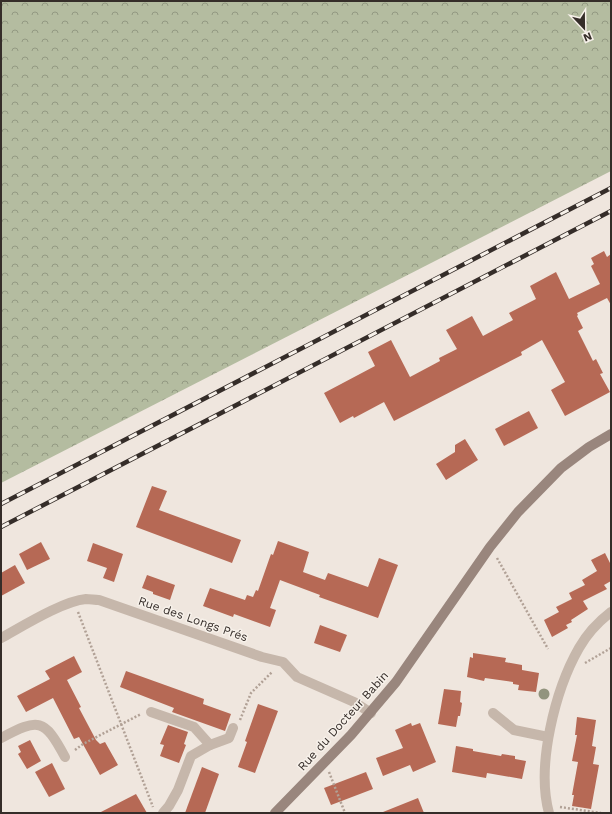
<svg xmlns="http://www.w3.org/2000/svg" width="612" height="814" viewBox="0 0 612 814" font-family="'Work Sans',sans-serif">
  <defs>
    <pattern id="forest-crowns" width="20" height="18" patternUnits="userSpaceOnUse"><rect width="20" height="18" fill="#b4bca0"/><path d="M2 6a3 3 0 1 1 6 0M12 15a3 3 0 1 1 6 0" fill="none" stroke="#939982"/></pattern>
  </defs>
  <rect width="100%" height="100%" fill="#efe6de"/>
  <path fill="url(#forest-crowns)" d="M1,1H611V171L1,483Z"/>
  <g fill="#b66955">
    <path d="M604,251L607,257L611,254V305L607,298L577,313L578,315L577,316L583,328L578,331L593,361L596,359L603,373L600,374L610,392L565,416L551,390L565,382L542,340L521,352L522,355L394,421L384,402L354,418L353,416L340,423L324,393L375,366L368,352L391,340L410,377L440,361L439,358L457,349L446,330L472,316L483,336L513,320L509,313L536,299L530,286L556,272L569,299L600,284L591,266L594,264L591,258Z"/>
    <path d="M529,411L538,428L504,446L495,429Z"/>
    <path d="M465,439L478,460L446,480L436,464L455,452V445Z"/>
    <path d="M152,486L167,491L159,510L241,540L232,563L136,527Z"/>
    <path d="M278,541L309,552L303,572L325,580L328,573L368,587L379,558L398,565L378,618L319,597L320,595L280,580L270,608L276,610L270,627L234,614L233,617L203,606L210,588L245,600L247,595L253,597L256,590L258,591L271,554L273,555Z"/>
    <path d="M41,542L50,559L27,570L19,554Z"/>
    <path d="M93,543L123,554L114,582L103,578L107,568L87,561Z"/>
    <path d="M605,553L611,565V581L604,585L607,589L583,601L588,609L571,620L572,622L566,625L568,628L552,637L544,620L559,612L556,607L572,599L569,593L585,585L582,580L597,571L591,560Z"/>
    <path d="M15,565L25,583L1,596V573Z"/>
    <path d="M147,575L175,585L170,600L153,594V592L142,588Z"/>
    <path d="M320,625L347,635L340,652L314,643Z"/>
    <path d="M473,653L506,658L505,662L522,665V670L539,673L536,692L518,690L519,685L513,684V682L485,678L484,681L467,677L470,657L473,658Z"/>
    <path d="M74,656L82,672L67,680L81,707L79,708L96,740L100,744L105,742L118,765L100,775L79,737L74,739L53,698L26,712L17,696L50,679L45,671Z"/>
    <path d="M126,671L204,699L203,704L231,714L225,731L172,712L174,708L120,687Z"/>
    <path d="M444,689L461,691L460,702L462,703L461,710L460,716H458L456,727L438,724Z"/>
    <path d="M258,704L278,711L255,773L238,767L247,742L245,741Z"/>
    <path d="M577,717L596,720L592,746L596,747L593,764L599,765L591,809L572,806L574,795H572L578,762L572,761L577,735H575Z"/>
    <path d="M411,723L412,726L420,723L436,762L413,772L410,765L383,776L376,758L403,748L395,730Z"/>
    <path d="M168,725L188,732L184,744L186,745L179,763L160,756L164,745L160,744Z"/>
    <path d="M30,740L41,761L27,769L18,754L21,752L18,746Z"/>
    <path d="M456,746L473,749V751L501,756L502,754L515,756V759L526,761L522,779L487,773L486,778L452,772Z"/>
    <path d="M52,763L65,789L49,797L35,772Z"/>
    <path d="M202,767L219,774L205,813H185Z"/>
    <path d="M366,772L373,789L331,805L324,788Z"/>
    <path d="M136,794L147,813H99Z"/>
    <path d="M418,798L424,813H383V812Z"/>
  </g>
  <g fill="none" stroke-linecap="round" stroke-linejoin="round">
    <g stroke="#b1a196" stroke-width="2.5" stroke-dasharray="2 2" stroke-linecap="butt">
      <path d="M497,558L548,649"/>
      <path d="M78,612L153,807"/>
      <path d="M585,663L611,648"/>
      <path d="M240,720L251,693L272,672"/>
      <path d="M75,750L83,744L141,714"/>
      <path d="M329,772L345,813"/>
      <path d="M560,807L601,813"/>
    </g>
    <g stroke="#c6b7ab" stroke-width="10">
      <path d="M1,638C23,626 63,601 86,599C90,599 95,600 99,600L262,657L283,662L297,677L354,702L371,713"/>
      <path d="M151,712L194,727L210,745"/>
      <path d="M493,713L514,730L548,737"/>
      <path d="M1,738C39,718 44,718 65,757"/>
      <path d="M163,813L169,806L178,790L191,756L210,745L229,738L233,728"/>
      <path d="M549,813C536,766 555,690 579,648C587,634 598,622 611,612"/>
    </g>
    <path stroke="#99867d" stroke-width="10" d="M275,813L351,735L396,682L490,547L518,512L561,468L589,447L611,434"/>
    <defs>
      <g id="rail">
        <path d="M1,504L611,188"/>
        <path d="M1,527L611,211"/>
      </g>
    </defs>
    <use href="#rail" stroke="#352d29" stroke-width="4.5"/>
    <use href="#rail" stroke="#f7f1ea" stroke-width="3" stroke-dasharray="9" stroke-linecap="butt"/>
  </g>
  <circle fill="#92947e" cx="544" cy="694" r="5.5"/>
  <g text-anchor="middle" stroke-width="3" stroke-linejoin="round" paint-order="stroke">
    <g font-size="12" fill="#352d29" stroke="#f7f1ea">
      <text transform="translate(193 619) rotate(19)" y="4">Rue des Longs Prés</text>
      <text transform="translate(343 721) rotate(-48)" y="4">Rue du Docteur Babin</text>
    </g>
  </g>
  <rect width="612" height="814" fill="none" stroke="#352d29" stroke-width="4"/>
  <g transform="translate(584 28) rotate(158)" stroke="#f7f1ea" stroke-width="3" paint-order="stroke">
  <path d="M0-3L7 15L0 10L-7 15Z" fill="#352d29"/>
  <text y="-6" font-size="11" font-weight="bold" text-anchor="middle" fill="#352d29">N</text>
  </g>
</svg>
